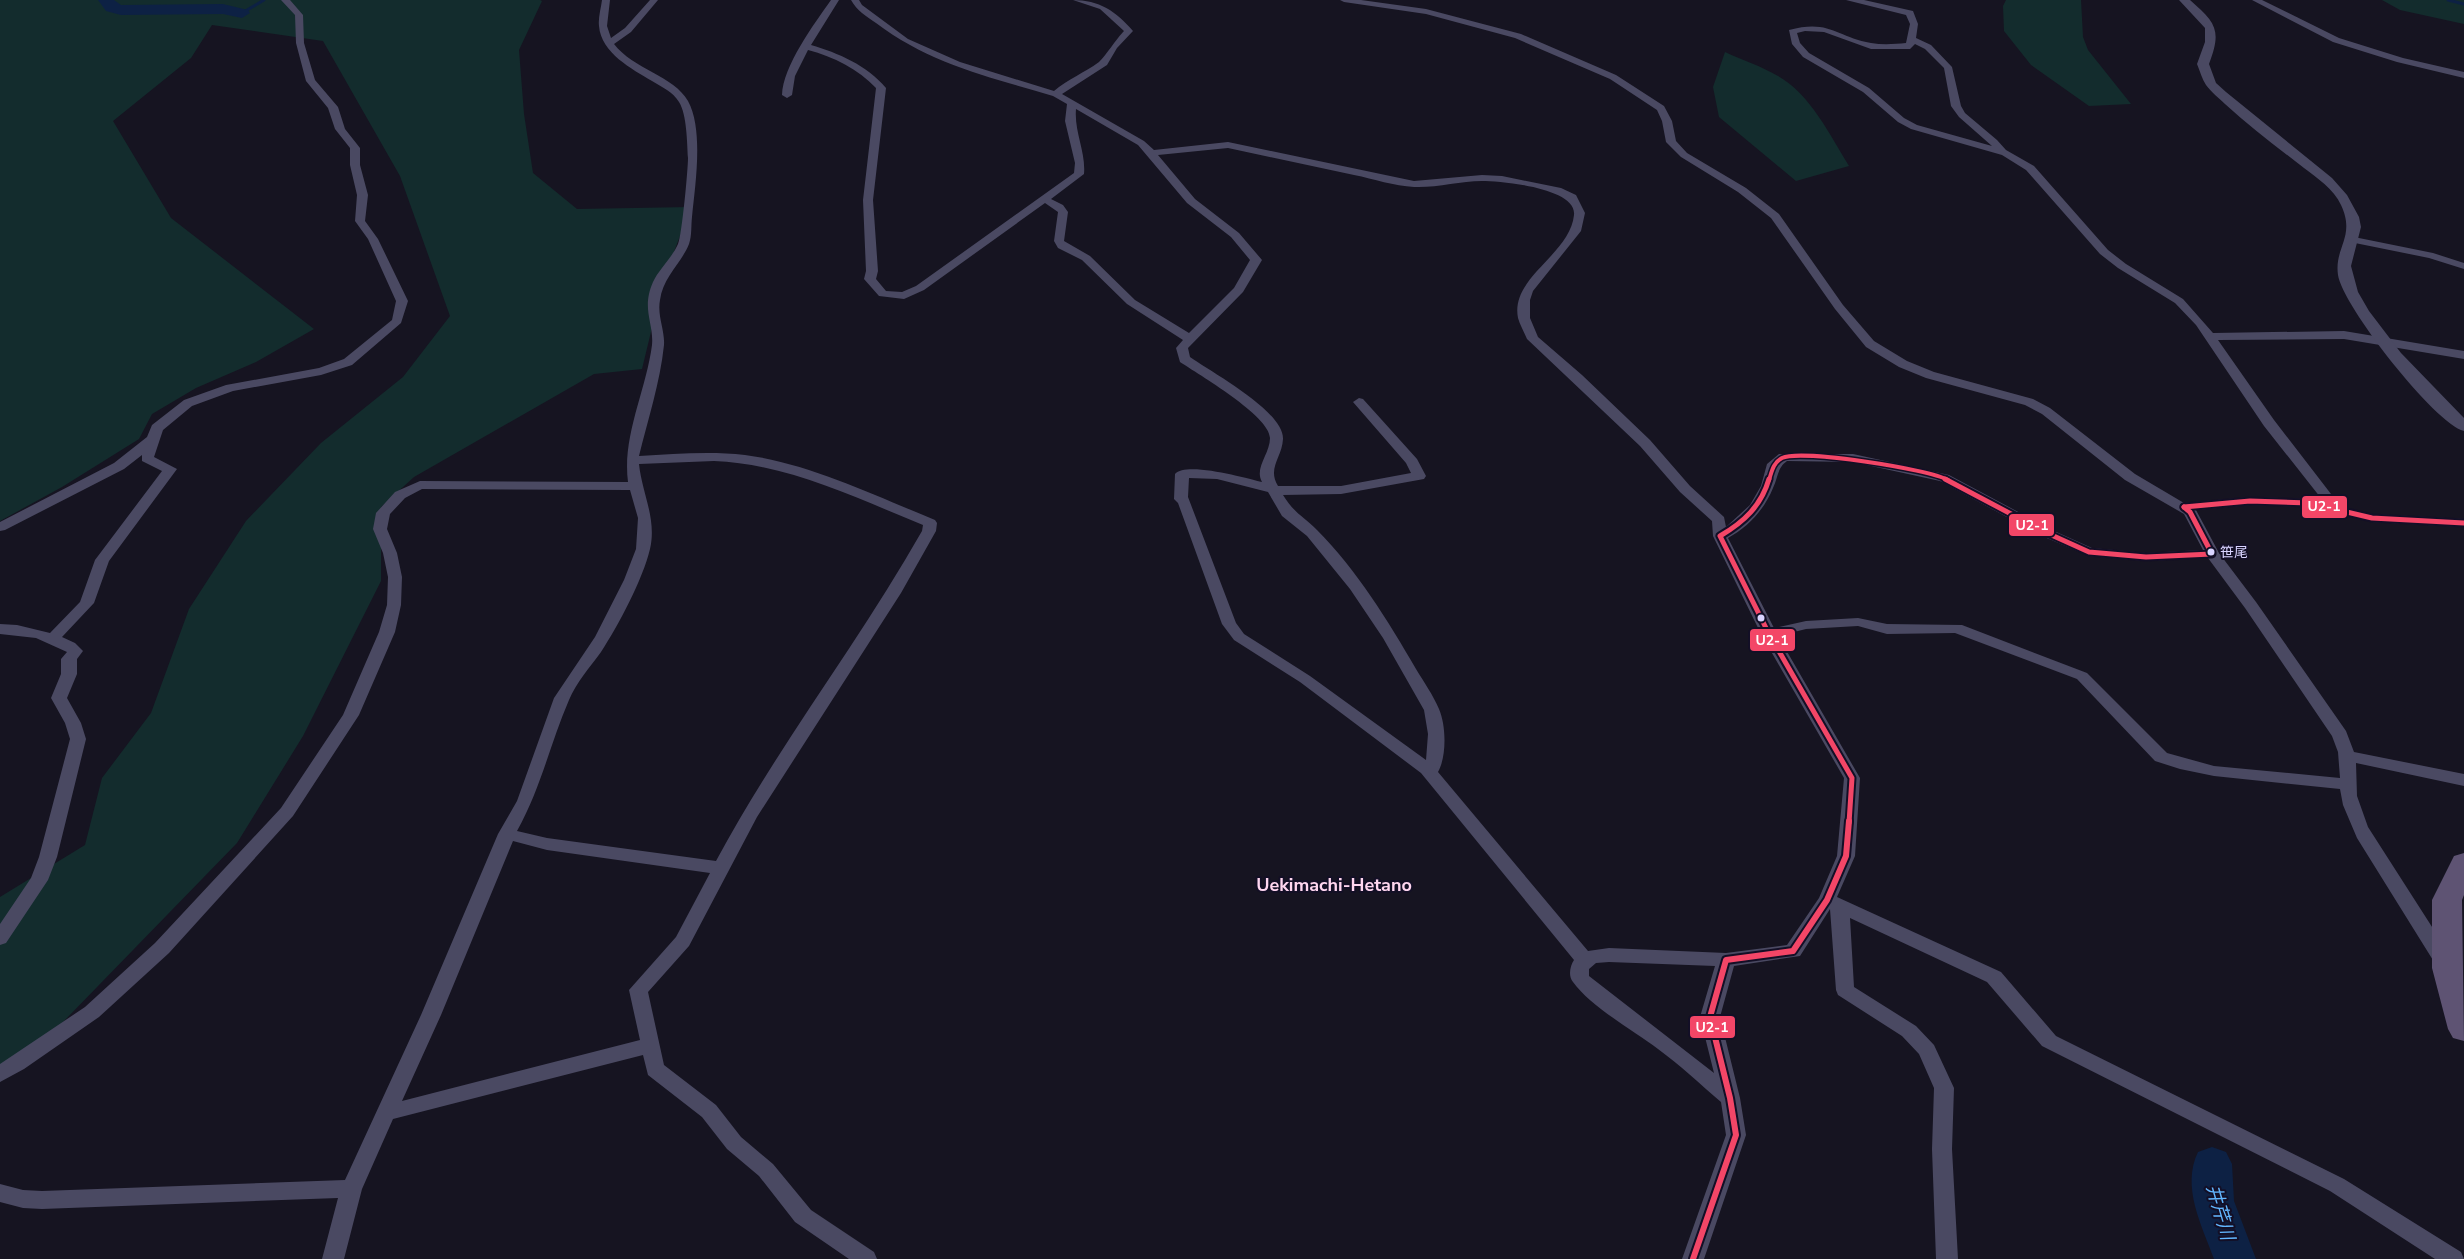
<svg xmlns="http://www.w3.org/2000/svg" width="2464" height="1259" viewBox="0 0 2464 1259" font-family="'Nunito Sans','Noto Sans JP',sans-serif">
  <rect width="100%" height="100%" fill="#161421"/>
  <g fill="#132c2d">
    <path d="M0,0H540L542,1L519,50L524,114L533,173L577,209L691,207L664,278L642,369L594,374L414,477L381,507V581L303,736L237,843L30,1056L0,1069V897L85,845L102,778L151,713L189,609L246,521L321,443L403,377L450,316L400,176L323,41L212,25L191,58L113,121L171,218L314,329L256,362L196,388L152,414L139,439L62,487L0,521Z"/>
    <path d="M2006,0H2081L2083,37L2088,50L2131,104L2089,106L2031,65L2004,31L2003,6Z"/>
    <path d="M2382,0H2464V24L2400,10Z"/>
    <path d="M1725,52C1742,60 1761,66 1778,76C1810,94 1830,135 1849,166L1796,181L1719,117L1713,87Z"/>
  </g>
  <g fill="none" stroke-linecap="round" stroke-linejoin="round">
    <g stroke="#0d2144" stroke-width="3">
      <path d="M2448,0L2464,4"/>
      <path d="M242,13L264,0"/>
    </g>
    <g fill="#0d2144" fill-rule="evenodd">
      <path d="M98,0H114L121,5L223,4L248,10L250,13L242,18L223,14L121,15L106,11Z"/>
      <path d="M2212,1147L2226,1152L2232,1164L2234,1201L2256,1259H2214C2202,1226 2181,1187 2198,1152Z"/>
    </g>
    <g fill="#4a4962" fill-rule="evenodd">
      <path d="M281,0H290L303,15L304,43L315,80L338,107L345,129L360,148V165L368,195L365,221L378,239L408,301L401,323L352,365L321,375L233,391L192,406L163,430L154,457L177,469L109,561L94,603L62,637L75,643L83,651L77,659V674L67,698L81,723L86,739L57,857L48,880L6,943L0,945V924L31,878L39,857L70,739L65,723L51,698L61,674V659L67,652L36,638L0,634V624L17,625L50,633L80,602L95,560L162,471L142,461V455L124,469L5,530L0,531V522L114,463L147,437L152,425L184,400L226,385L319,368L344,359L392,320L396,301L368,239L355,221L357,195L350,165V148L335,129L328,108L306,81L296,43L295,15Z"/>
      <path d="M602,0H610L607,26L611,38L625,28L650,0H658L631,32L614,44C633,69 674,76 688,101C704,130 695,186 692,217C691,225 692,236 689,244C681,264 663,277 660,300C657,316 665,330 664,345C660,383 648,419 639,456C674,454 710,451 745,455C808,463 876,496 935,520L937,523L936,531L901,593L757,817L689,946L648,992L664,1065L716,1105L741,1137L773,1164L811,1210L874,1252L877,1259H849L795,1222L759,1176L727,1149L702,1117L648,1075L643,1055L393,1119L362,1189L344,1259H322L338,1198L42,1209L23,1208L0,1202V1184L23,1190L42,1191L345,1180L421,1015L498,834L517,801L554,698L595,637L624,580L636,549L638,518L630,490L422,489L405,498L390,514L387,529L397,553L402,577L401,605L395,632L359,715L293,816L169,953L99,1017L24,1069L0,1082V1064L85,1007L155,943L281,808L343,715L379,632L387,605L388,577L383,553L373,529L376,513L395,492L420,481L628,482C622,436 646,391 652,345C654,323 641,309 653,282C659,269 672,258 678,244C682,235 688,169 688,158C687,142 687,115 679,102C673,92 662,87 652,81C632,69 601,53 599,26C598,18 601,8 602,0ZM714,461C788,464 856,498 923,525L922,531C858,644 777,747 716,861L547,838L517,831C541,788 550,744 569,700C576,683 590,667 601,652C618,626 643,579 650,549C657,519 642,493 639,464ZM513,841L547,850L710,873L676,937L629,990L640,1040L402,1101L441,1015Z"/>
      <path d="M831,0H839L811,45C838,53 867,65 886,88L873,200L878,271L876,279L886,291L902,292L916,286L1074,173L1075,163L1065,121L1067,104L1053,96C989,77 930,64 876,23C866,16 857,11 851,0H859L862,5L908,39L960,62L1054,91C1068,79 1084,73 1099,62C1104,58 1117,38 1124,31L1100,9L1073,0C1099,0 1116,11 1133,31L1117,48L1107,65L1062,94L1144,141L1154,150L1228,142L1414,181L1482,175L1502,176L1561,188L1576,195L1585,213L1581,231L1533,291L1530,300V318L1538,337L1582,375L1650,440L1690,486L1724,517L1726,527L1750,505L1761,486L1767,464L1779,454H1853L1949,475L2052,530L2092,548L2146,553L2203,550L2184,514L2125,480L2042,414L2025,405L1926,378L1899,367L1866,347L1835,309L1771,218L1738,192L1681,157L1666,142L1662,121L1657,110L1610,79L1515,38L1426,14L1344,2L1340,0H1361L1426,9L1521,34L1616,75L1664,106L1672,121L1676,141L1687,153L1746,188L1779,214L1843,305L1874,341L1907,361L1934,372L2033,399L2050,408L2135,474L2184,503L2250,497L2309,499L2324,502L2264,426L2196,325L2175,303L2118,268L2100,254L2026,170L2002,155L1911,129L1898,122L1863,92L1803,57L1792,44L1789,30C1830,19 1836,37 1871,43C1883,45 1895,44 1906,43L1910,24L1906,15L1846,0H1864L1913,11L1918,24L1916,38L1931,45L1952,67L1961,106L1965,113L1997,140L2006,150L2034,166L2108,250L2126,264L2183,299L2213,333L2344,331L2464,351V359L2344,339L2218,340L2274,420L2341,507L2372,514L2464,519V527L2372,522L2309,507L2250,505L2196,510L2219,553L2256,602L2346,731L2354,752L2464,774V786L2356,763L2357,796L2368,827L2450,955L2452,960L2450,965L2443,967L2436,965L2357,838L2343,805L2340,789L2214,776L2180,769L2155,761L2077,679L1955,633L1887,634L1858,626L1806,629L1778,636L1860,778L1855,856L1837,897L2001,972L2056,1036L2344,1179L2461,1252L2464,1259H2435L2330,1191L2042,1046L1987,982L1850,918L1854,987L1916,1026L1934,1045L1954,1088L1952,1149L1958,1259H1936L1932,1149L1934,1088L1919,1054L1902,1036L1838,995L1836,990L1830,909L1800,956L1734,966L1720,1017L1740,1098L1746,1135L1704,1259H1682L1726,1135L1721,1102C1700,1084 1680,1065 1658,1049C1634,1031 1590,1006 1573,982C1568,976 1570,966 1574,960L1421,773L1300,682L1234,640L1222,624L1178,503L1174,499L1175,474C1186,461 1246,478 1262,482C1254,468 1270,454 1270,438C1270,416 1198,374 1180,362L1176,348L1183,340L1127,304L1082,260L1058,248L1054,241L1058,212L1045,203L924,290L904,299L879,296L864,279L866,271L863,200L876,88C858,69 834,57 808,50L795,76L792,95L787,98L782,95C783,66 814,24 831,0ZM1805,31L1824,32L1871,49H1910L1915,44L1925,49L1944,68L1951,106L1959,117L1992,146L1917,125L1904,118L1869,88L1809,53L1800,43L1797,33ZM1076,109L1138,145L1187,203L1231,237L1250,260L1234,288L1189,333L1135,300L1090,256L1064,241L1068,212L1063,205L1051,199L1084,174C1086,152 1074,132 1076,109ZM1228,148C1270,157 1312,166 1354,175C1374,179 1394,186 1414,187C1436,188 1460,181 1482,181C1502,181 1577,188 1574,215C1570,255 1510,277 1518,318C1520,325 1524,332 1527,339L1640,446L1680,492L1712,521L1713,536L1761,634L1844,778L1837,856L1819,898L1787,945L1726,953L1609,948L1588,951L1438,772C1447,756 1446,725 1439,709C1433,695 1424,682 1416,669C1389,622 1356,569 1317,530C1303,516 1294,513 1283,495L1341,494L1424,479L1426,476L1417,459L1363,399L1359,398L1353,402L1406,463L1411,473L1341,486H1278C1267,468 1282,458 1283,439C1284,411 1211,372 1190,357L1188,348L1243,292L1262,260L1239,233L1195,199L1158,155ZM1787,461L1853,462L1940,481L2042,536L2089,556L2146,561L2208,558L2245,608L2332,736L2338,752L2340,778L2214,766L2167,753L2087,673L1962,625L1887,624L1858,618L1806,621L1774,628L1728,538C1748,527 1764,510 1773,488C1778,478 1777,468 1787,461ZM1189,478L1217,479L1268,492L1282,516L1307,536L1350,589L1383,638L1424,710L1428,734L1426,760L1310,676L1244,634L1236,623L1188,497ZM1609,962L1715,966L1700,1017L1714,1073L1589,976V969L1596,963Z"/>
      <path d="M2252,0H2262L2339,38L2403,58L2464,72V78L2397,62L2333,42Z"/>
      <path d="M2354,237L2433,253L2464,263V269L2429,258L2350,242L2349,240Z"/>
    </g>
    <path fill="#4a4962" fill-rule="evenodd" d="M2179,0H2190C2216,23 2222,30 2209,64L2216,83L2226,92L2332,178L2347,195L2359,217L2361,227L2351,266L2358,292L2369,311L2401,353L2464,418V431C2435,424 2342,305 2338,275C2334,247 2356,237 2341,205C2334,189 2317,178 2304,168C2277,147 2250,127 2225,104C2219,98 2211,92 2206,85C2202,79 2200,71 2197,64L2205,42V28Z"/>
    <path fill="#5e5373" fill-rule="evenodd" d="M2464,853V895L2462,900L2464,1041L2453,1038L2448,1029L2432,968V900L2454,856Z"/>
    <defs>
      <path id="bus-1-far2" d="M1769,480C1772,471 1773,463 1782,458C1801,449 1928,469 1948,480"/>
      <g id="bus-1-far1">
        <path d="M1769,479C1761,506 1744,522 1720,536L1769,634L1852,778L1849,823"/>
        <path d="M1945,479L2047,533L2089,552L2146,557L2212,554L2190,512L2184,507"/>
        <path d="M2184,507L2250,501L2309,503L2372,518L2464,523"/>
      </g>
      <path id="bus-1" d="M1693,1259L1736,1135L1730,1098L1710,1017L1726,960L1793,951L1827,900L1846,856L1849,821"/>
    </defs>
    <use href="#bus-1-far2" stroke="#130f26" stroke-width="7"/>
    <use href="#bus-1-far1" stroke="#130f26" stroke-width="9"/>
    <use href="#bus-1" stroke="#130f26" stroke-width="10"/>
    <use href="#bus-1-far2" stroke="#f34667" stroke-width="4"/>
    <use href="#bus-1-far1" stroke="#f34667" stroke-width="5"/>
    <use href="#bus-1" stroke="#f34667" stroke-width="6"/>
  </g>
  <g fill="#d9d4ff" stroke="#130f26" stroke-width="2">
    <circle cx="2211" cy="552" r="4.5"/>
    <circle cx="1761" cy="618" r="4.5"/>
  </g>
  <g text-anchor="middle" stroke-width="4" stroke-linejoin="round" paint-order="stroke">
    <g font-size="14" fill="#d9d4ff" stroke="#130f26" text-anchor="start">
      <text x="2220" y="557">笹尾</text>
    </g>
    <g font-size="18" font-weight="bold" fill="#ffd6f0" stroke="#130f26">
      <text x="1334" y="891">Uekimachi-Hetano</text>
    </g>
    <g font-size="19" font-style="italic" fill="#62b6ff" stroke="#130f26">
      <text transform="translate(2221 1212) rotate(74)" y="7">井芹川</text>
    </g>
  </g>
  <g stroke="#130f26" stroke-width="2">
    <rect x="2301" y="495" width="47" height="24" rx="5" fill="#f34667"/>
    <rect x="2008" y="513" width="47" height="24" rx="5" fill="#f34667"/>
    <rect x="1749" y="628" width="47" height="24" rx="5" fill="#f34667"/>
    <rect x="1689" y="1015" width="47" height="24" rx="5" fill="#f34667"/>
  </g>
  <g font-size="14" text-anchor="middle" font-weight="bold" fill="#fff">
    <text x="2324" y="511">U2-1</text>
    <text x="2032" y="530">U2-1</text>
    <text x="1772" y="645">U2-1</text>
    <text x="1712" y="1032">U2-1</text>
  </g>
</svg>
